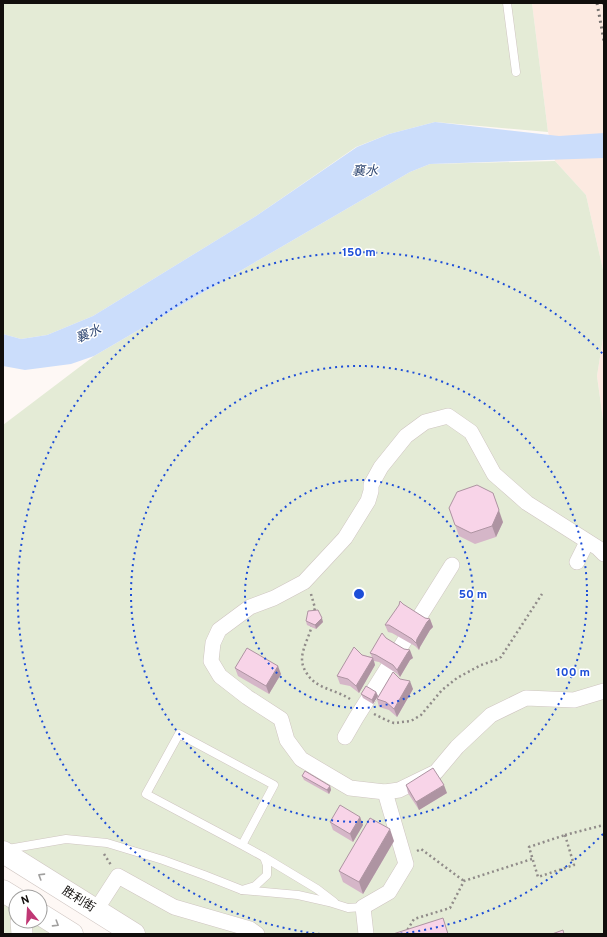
<svg xmlns="http://www.w3.org/2000/svg" width="607" height="937" viewBox="0 0 607 937" font-family="Overpass,'Noto Sans SC',sans-serif">
  <rect width="100%" height="100%" fill="#fef8f5"/>
  <g fill="#fceae1">
    <path d="M532,3H604V274L586,195L555,161L548,132Z"/>
    <path d="M604,332V427L597,376Z"/>
  </g>
  <g fill="#e4ebd6">
    <path d="M3,3H532L548,132L435,122L389,134L356,147L256,216L93,316L47,335L21,339L3,334Z"/>
    <path d="M555,161L586,195L604,274V332L597,376L604,427V934H134L3,852V425L94,356L410,172L430,164Z"/>
    <path d="M3,891L16,899V921H40L72,934H3Z"/>
  </g>
  <path fill="#cbddfb" d="M435,122L559,136L604,133V158L430,164L410,172L94,356L71,364L25,370L3,366V334L21,339L47,335L93,316L256,216L357,147L389,134Z"/>
  <g fill="none" stroke-linecap="round" stroke-linejoin="round">
    <defs>
      <g id="lane">
        <path d="M507,3L516,72"/>
        <path d="M242,845L274,785L179,734L146,794L242,845L264,857L267,865V875L255,886L242,890"/>
        <path d="M8,849L66,839L107,843L163,860L204,875L242,890L298,895L329,902L348,908L363,907"/>
        <path d="M264,857L317,889L334,902"/>
      </g>
      <g id="street">
        <path d="M604,554L598,548L527,503L494,474L471,432L448,416L425,422L406,436L381,467L371,485V491L368,501L345,538L304,582L274,598L250,607L219,630L213,643L211,661L220,676L247,697L281,719L287,740L301,759L350,788L385,792L399,790L436,772L457,747L491,715L526,698L574,700L604,691"/>
        <path d="M577,562L587,542"/>
        <path d="M345,737L356,718L452,565"/>
        <path d="M96,910L118,876L174,907L250,929L257,934"/>
        <path d="M366,934L363,907L389,892L406,864L385,792"/>
      </g>
      <path id="secondary" d="M21,921L22,934"/>
      <g id="highway">
        <path d="M3,852L134,934"/>
        <path d="M3,891L16,899"/>
        <path d="M40,914L72,934"/>
      </g>
    </defs>
    <use href="#lane" stroke="#cfc5c1" stroke-width="9"/>
    <use href="#street" stroke="#cfc5c1" stroke-width="16"/>
    <use href="#secondary" stroke="#cfc5c1" stroke-width="22"/>
    <use href="#highway" stroke="#cfc5c1" stroke-width="23"/>
    <g stroke="#908b89" stroke-width="2.5" stroke-dasharray="2 3" stroke-linecap="butt">
      <path d="M311,594L315,608L314,612"/>
      <path d="M312,625C310,634 305,643 303,652C301,659 302,666 306,672C315,689 335,689 350,699"/>
      <path d="M374,714L386,720L394,723L411,721L421,715L442,690L457,678L481,665L496,660L501,657L542,594"/>
      <path d="M565,835L574,865L538,877L529,847Z"/>
      <path d="M565,835L604,825"/>
      <path d="M417,851L421,849L464,881"/>
      <path d="M104,854L111,865"/>
      <path d="M405,934L414,919L450,908L464,881L532,859"/>
    </g>
    <use href="#lane" stroke="#fff" stroke-width="8"/>
    <use href="#street" stroke="#fff" stroke-width="15"/>
    <use href="#secondary" stroke="#fff" stroke-width="21"/>
    <use href="#highway" stroke="#fff" stroke-width="22"/>
    <g stroke="#777370" stroke-width="3" stroke-dasharray="2 4" stroke-linecap="butt">
      <path d="M597,3L604,41"/>
      <path d="M604,3V5"/>
    </g>
  </g>
  <g fill="#d5b6c8">
    <path d="M449,508L503,522L496,537L475,544L459,536Z"/>
    <path d="M425,618L430,619L433,627L430,630L420,647L419,650L415,646L392,633L388,632L385,625Z"/>
    <path d="M306,621L323,622L316,629L307,625Z"/>
    <path d="M386,638L413,658L410,660L400,677L396,673L379,662L374,661L375,665L359,693L350,686L340,684L337,676L362,655L372,657L370,653Z"/>
    <path d="M235,668L281,674L269,694L238,676Z"/>
    <path d="M400,679L413,689L397,717L389,710L379,707L377,699Z"/>
    <path d="M376,692L378,696L373,704L363,698L361,694Z"/>
    <path d="M302,776L330,786L331,790L329,794L304,780Z"/>
    <path d="M406,785L447,793L419,810L408,793Z"/>
    <path d="M360,817L363,825L353,842L333,830L330,822Z"/>
    <path d="M394,841L363,894L343,882L339,871Z"/>
  </g>
  <g fill="#ae94a2">
    <path d="M493,493L503,522L496,537L492,526Z"/>
    <path d="M322,618L323,622L316,629L315,625Z"/>
    <path d="M430,619L433,627L430,630L420,647L419,650L416,643L417,639L427,622Z"/>
    <path d="M410,650L413,658L410,660L400,677L397,670L408,652Z"/>
    <path d="M373,658L375,665L359,693L356,686Z"/>
    <path d="M278,666L281,674L269,694L266,686Z"/>
    <path d="M410,681L413,689L397,717L394,709Z"/>
    <path d="M376,692L378,696L373,704L372,700Z"/>
    <path d="M444,785L447,793L419,810L416,802Z"/>
    <path d="M330,786L331,790L329,794L327,790Z"/>
    <path d="M360,817L363,825L353,842L350,834Z"/>
    <path d="M390,829L394,841L363,894L359,882Z"/>
  </g>
  <g fill="#f8d4e8" stroke="#ae94a2">
    <path d="M477,485L493,493L499,510L492,526L471,533L455,525L449,508L457,492Z"/>
    <path d="M400,601L403,604L425,618L430,619L427,622L417,639L416,643L412,639L389,625H385L399,605Z"/>
    <path d="M318,610L322,618L315,625L306,621L308,611Z"/>
    <path d="M382,633L386,638L404,649L410,650L408,652L397,670L393,665L376,655L370,653L372,650Z"/>
    <path d="M354,647L362,655L373,658L356,686L348,679L337,676Z"/>
    <path d="M247,648L278,666L266,686L235,668Z"/>
    <path d="M393,672L400,679L410,681L394,709L386,702L377,699Z"/>
    <path d="M366,686L376,692L372,700L361,694Z"/>
    <path d="M433,768L444,785L416,802L406,785Z"/>
    <path d="M305,771L330,786L327,790L302,776Z"/>
    <path d="M340,805L360,817L350,834L330,822Z"/>
    <path d="M370,818L390,829L359,882L339,871Z"/>
    <path d="M443,918L448,934H393Z"/>
    <path d="M563,930L564,934H552Z"/>
  </g>
  <defs><path id="oneway-chevron" d="M-2-3.5L2.5 0L-2 3.5" fill="none" stroke-width="1.6" stroke-linecap="round" stroke-linejoin="round"/></defs>
  <g stroke="#a09f9e">
    <use href="#oneway-chevron" transform="translate(41 876) rotate(-148)"/>
    <use href="#oneway-chevron" transform="translate(56 924) rotate(32)"/>
  </g>
  <g fill="none" stroke="#1d4ed8" stroke-width="2" stroke-dasharray="2 4">
    <circle cx="359" cy="594" r="114"/>
    <circle cx="359" cy="594" r="228"/>
    <path d="M603 834A342 342 0 0 1 398 934M320 934A342 342 0 1 1 603 354"/>
  </g>
  <g text-anchor="middle" stroke-width="3" stroke-linejoin="round" paint-order="stroke">
    <g font-size="12" fill="#110e0c" stroke="#fff">
      <text transform="translate(79 899) rotate(32)" y="4">胜利街</text>
    </g>
    <g font-size="13" font-style="italic" fill="#344b75" stroke="#fff">
      <text x="365" y="175">襄水</text>
      <text transform="translate(88 333) rotate(-23)" y="5">襄水</text>
    </g>
  </g>
  <circle cx="359" cy="594" r="6" fill="#1d4ed8" stroke="#fff" stroke-width="2"/>
  <g font-size="12" text-anchor="middle" font-weight="bold" fill="#1d4ed8" stroke="#fff" stroke-width="3" stroke-linejoin="round" paint-order="stroke">
    <text x="359" y="256">150 m</text>
    <text x="473" y="598">50 m</text>
    <text x="573" y="676">100 m</text>
  </g>
  <rect width="607" height="937" fill="none" stroke="#110e0c" stroke-width="8"/>
  <g transform="translate(28 909) rotate(342)"><circle r="19" fill="#ffffff" stroke="#a09f9e"/>
  <path d="M0-3L7 15L0 10L-7 15Z" fill="#c03774"/>
  <text y="-6" font-size="11" font-weight="bold" text-anchor="middle" fill="#110e0c">N</text>
  </g>
</svg>
